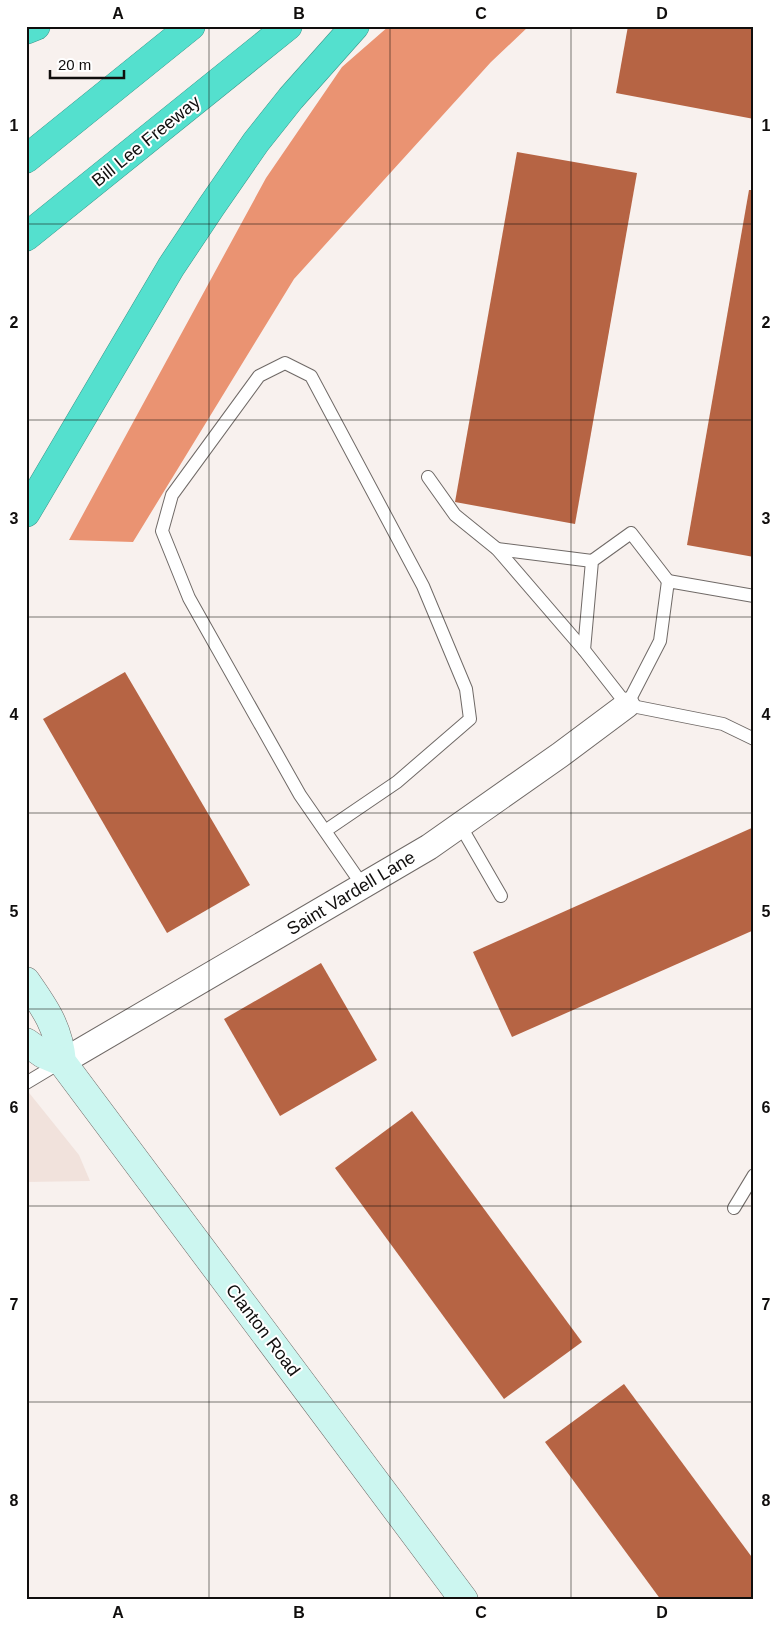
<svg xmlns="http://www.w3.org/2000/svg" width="780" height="1626" viewBox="0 0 780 1626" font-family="Arial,sans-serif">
  <rect width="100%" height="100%" fill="#f8f1ee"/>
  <path fill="#f1e2dc" d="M26,1089L79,1155L90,1181L26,1182Z"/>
  <path fill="#ea9372" d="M389,26H529L491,62L294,279L133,542L69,540L266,178L342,67Z"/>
  <g fill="#b66444">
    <path d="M628,26H754V119L616,93Z"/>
    <path d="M517,152L637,173L575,524L455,502Z"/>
    <path d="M749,190H754V557L687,545Z"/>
    <path d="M125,672L250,885L167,933L43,719Z"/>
    <path d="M754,827V930L512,1037L473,952Z"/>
    <path d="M321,963L377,1060L280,1116L224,1019Z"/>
    <path d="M412,1111L582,1342L504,1399L335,1168Z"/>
    <path d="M624,1384L754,1560V1600H661L545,1442Z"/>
  </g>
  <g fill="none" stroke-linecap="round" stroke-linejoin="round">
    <defs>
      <g id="lane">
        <path d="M428,477L455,515L497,549L584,650L627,705L660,641L668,581L754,596"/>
        <path d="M497,549L592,561"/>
        <path d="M584,650L592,561L631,533L668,581"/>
        <path d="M627,705L723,724L754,739"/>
        <path d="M460,825L501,896"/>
        <path d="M325,831L397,782L470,719L466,689L423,586L311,376L285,363L259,376L172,495L162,531L189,598L300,795L363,886"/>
        <path d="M26,1083L61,1062"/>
        <path d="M734,1208L754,1175"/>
      </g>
      <path id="street" d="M62,1062L429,847L560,755L627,705"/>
      <g id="secondary">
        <path d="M26,981C45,1008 59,1028 62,1062L464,1600"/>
        <path d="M26,1042L43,1054L62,1062"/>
      </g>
      <g id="highway">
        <path d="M26,30L36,26"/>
        <path d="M26,159L191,26"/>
        <path d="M26,237L288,26"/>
        <path d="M26,513L171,267L211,207L256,142L291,98L355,26"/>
      </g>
    </defs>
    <use href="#lane" stroke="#706a67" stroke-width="14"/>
    <use href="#street" stroke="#706a67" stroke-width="27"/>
    <use href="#secondary" stroke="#706a67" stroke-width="29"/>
    <use href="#highway" stroke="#3c968a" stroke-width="29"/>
    <use href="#lane" stroke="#fff" stroke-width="12"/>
    <use href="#street" stroke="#fff" stroke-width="25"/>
    <use href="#secondary" stroke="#ccf6f0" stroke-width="28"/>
    <use href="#highway" stroke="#54e0ce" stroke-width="28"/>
  </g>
  <path fill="none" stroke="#100e0d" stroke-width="1" stroke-opacity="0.55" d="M209,26V1600M390,26V1600M571,26V1600M26,224H754M26,420H754M26,617H754M26,813H754M26,1009H754M26,1206H754M26,1402H754"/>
  <g text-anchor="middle" stroke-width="4" stroke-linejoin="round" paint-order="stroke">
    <g font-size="18" fill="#100e0d" stroke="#fff">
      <text transform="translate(146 141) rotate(-39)" y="6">Bill Lee Freeway</text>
      <text transform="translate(351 893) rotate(-31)" y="6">Saint Vardell Lane</text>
      <text transform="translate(263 1330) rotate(53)" y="6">Clanton Road</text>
    </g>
  </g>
  <rect width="780" height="1626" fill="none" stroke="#ffffff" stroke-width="55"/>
  <path d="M50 70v8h74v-8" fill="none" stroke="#100e0d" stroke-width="2.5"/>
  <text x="58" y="70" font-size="15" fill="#100e0d" stroke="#ffffff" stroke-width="4" paint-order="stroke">20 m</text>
  <rect x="28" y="28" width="724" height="1570" fill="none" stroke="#100e0d" stroke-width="2"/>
  <g font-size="16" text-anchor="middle" font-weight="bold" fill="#100e0d">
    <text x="118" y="19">A</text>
    <text x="299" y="19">B</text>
    <text x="481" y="19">C</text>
    <text x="662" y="19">D</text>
    <text x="14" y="131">1</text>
    <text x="766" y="131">1</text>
    <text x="14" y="328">2</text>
    <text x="766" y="328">2</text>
    <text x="14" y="524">3</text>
    <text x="766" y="524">3</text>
    <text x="14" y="720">4</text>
    <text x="766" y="720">4</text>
    <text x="14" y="917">5</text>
    <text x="766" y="917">5</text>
    <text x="14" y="1113">6</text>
    <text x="766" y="1113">6</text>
    <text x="14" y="1310">7</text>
    <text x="766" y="1310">7</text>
    <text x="14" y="1506">8</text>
    <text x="766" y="1506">8</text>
    <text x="118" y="1618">A</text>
    <text x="299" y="1618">B</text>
    <text x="481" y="1618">C</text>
    <text x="662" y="1618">D</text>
  </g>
</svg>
